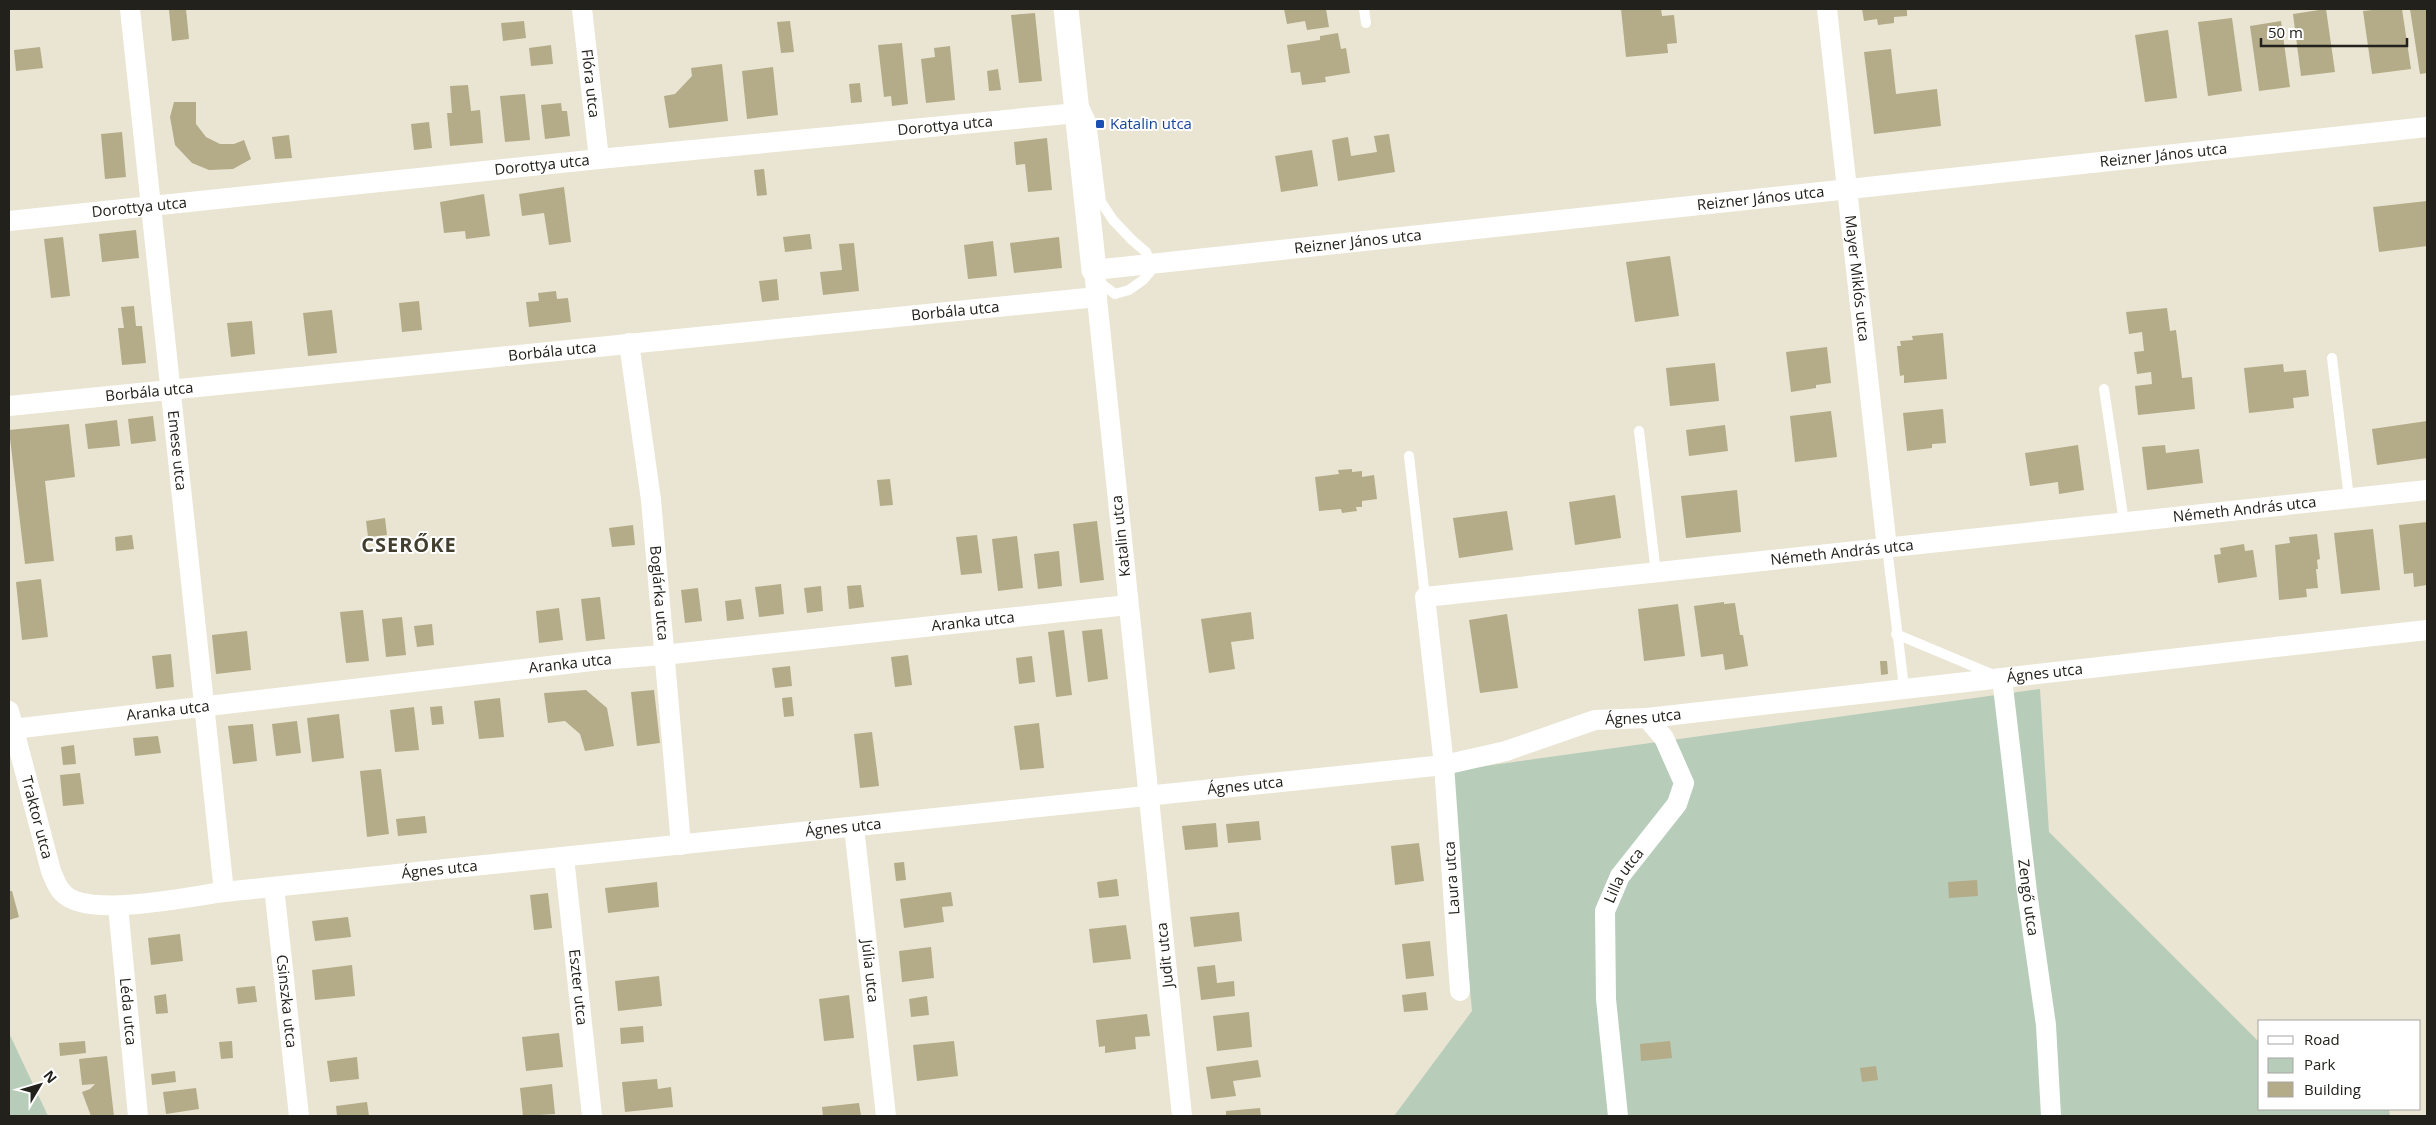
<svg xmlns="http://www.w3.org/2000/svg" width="2436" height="1125" viewBox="0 0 2436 1125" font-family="'Open Sans',sans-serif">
  <rect width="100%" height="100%" fill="#e9e5d2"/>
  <g fill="#b7cdba">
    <path d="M2040,689L2049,832L2260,1043V1109H2389L2390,1116H1394L1472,1011L1449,771Z"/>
    <path d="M9,1033L48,1116H9Z"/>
  </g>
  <g fill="#b4ab88">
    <path d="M186,9L189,39L172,41L169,10Z"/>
    <path d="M1284,9H1326L1329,27L1307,30L1305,21L1287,24Z"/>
    <path d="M1621,9H1661L1662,16L1674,15L1677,43L1667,44L1668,53L1626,57Z"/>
    <path d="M1862,9H1907V16L1894,17V23L1878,25L1877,19L1864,21Z"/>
    <path d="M2326,9L2335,72L2301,76L2293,14Z"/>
    <path d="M2382,9H2402L2411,69L2372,74L2363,11Z"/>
    <path d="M2410,9H2427V73L2420,74Z"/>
    <path d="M1035,13L1042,81L1019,83L1011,15Z"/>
    <path d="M2232,18L2242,91L2208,96L2198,22Z"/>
    <path d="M524,21L526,38L503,41L501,23Z"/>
    <path d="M790,21L794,52L781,53L777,22Z"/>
    <path d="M2281,21L2290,87L2259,91L2250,26Z"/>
    <path d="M2168,30L2177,98L2145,102L2135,35Z"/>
    <path d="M1338,33L1341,49L1346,48L1350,73L1325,77L1326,82L1302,85L1300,72L1291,73L1287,45L1320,40V36Z"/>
    <path d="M902,43L908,104L892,106L891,96L884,97L878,45Z"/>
    <path d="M551,45L553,64L531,66L529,48Z"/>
    <path d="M950,46L955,100L926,103L921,59L935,57L934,48Z"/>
    <path d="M40,47L43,68L16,71L14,50Z"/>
    <path d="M1891,49L1896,94L1937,89L1941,126L1874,134L1864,52Z"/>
    <path d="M722,64L728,121L669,128L664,96L675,94L692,76L691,68Z"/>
    <path d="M773,67L778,115L747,119L742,71Z"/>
    <path d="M998,69L1001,90L989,91L987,71Z"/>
    <path d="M860,83L862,102L851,103L849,84Z"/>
    <path d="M468,85L471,111L480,110L483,143L450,146L447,113H452L450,86Z"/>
    <path d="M525,94L530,140L505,142L500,96Z"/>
    <path d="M174,102H196V124L206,137L220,144H234L244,140L251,159L233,169L209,170L192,163L175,145L170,117Z"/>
    <path d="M561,103L562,111H567L570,136L545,139L541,105Z"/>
    <path d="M429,122L432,148L414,150L411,124Z"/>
    <path d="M122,132L126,177L105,179L101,134Z"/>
    <path d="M1389,134L1395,172L1338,181L1332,140L1348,137L1351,156L1377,152L1374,136Z"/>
    <path d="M289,135L292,158L275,159L272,137Z"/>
    <path d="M1047,138L1052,190L1028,192L1025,164L1016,165L1014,142Z"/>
    <path d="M1312,150L1318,186L1281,192L1275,156Z"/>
    <path d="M764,169L767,195L757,196L754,170Z"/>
    <path d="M564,187L571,242L549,245L544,213L522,216L519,194Z"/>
    <path d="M484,194L490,236L466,239L465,231L444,233L440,202Z"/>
    <path d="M2427,201V246L2379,252L2373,207Z"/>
    <path d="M136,230L139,258L102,262L99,234Z"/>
    <path d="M810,234L812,249L785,252L783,237Z"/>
    <path d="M63,237L70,296L51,298L44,239Z"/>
    <path d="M1059,237L1062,268L1014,273L1010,243Z"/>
    <path d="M993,241L997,276L968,279L964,245Z"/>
    <path d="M854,243L859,291L823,295L820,272L842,270L839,244Z"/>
    <path d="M1670,256L1679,316L1635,322L1626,262Z"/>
    <path d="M777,279L779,300L762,302L759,281Z"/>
    <path d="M556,291L557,299L568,298L571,322L529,327L526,302L539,301L538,293Z"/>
    <path d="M419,301L422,330L402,332L399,303Z"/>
    <path d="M134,306L136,326H142L146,363L122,365L118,328H124L121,307Z"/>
    <path d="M2167,308L2170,331L2176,330L2182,378L2192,377L2195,409L2138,415L2135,386L2152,384L2151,372L2137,374L2134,352L2144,351L2142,332L2129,334L2126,312Z"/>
    <path d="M332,310L337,353L308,356L303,313Z"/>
    <path d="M252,321L255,354L231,357L227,323Z"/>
    <path d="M1943,333L1947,379L1904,383V375L1900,376L1897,346H1901L1900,341L1913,340L1912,336Z"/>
    <path d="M1827,347L1831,383L1816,385V388L1791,392L1786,352Z"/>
    <path d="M1715,363L1719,401L1670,406L1666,368Z"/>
    <path d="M2283,364L2284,372L2306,370L2309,396L2293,398L2294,408L2249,413L2244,368Z"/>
    <path d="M1943,409L1946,443L1932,444V448L1907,451L1903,413Z"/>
    <path d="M1831,411L1837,457L1795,462L1790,416Z"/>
    <path d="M153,416L156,441L131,444L128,419Z"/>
    <path d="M117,420L120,446L88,449L85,424Z"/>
    <path d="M2427,421V458L2377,465L2372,429Z"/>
    <path d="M69,424L75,477L45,481L54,561L25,564L9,430Z"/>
    <path d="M1725,425L1728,451L1689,456L1686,430Z"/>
    <path d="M2078,445L2084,490L2059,494L2058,482L2030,486L2025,453Z"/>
    <path d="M2165,445L2166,453L2199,449L2203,483L2147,490L2142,447Z"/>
    <path d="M1352,469V472L1362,471V477L1374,475L1377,499L1362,501V507H1356L1357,511L1342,513L1341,509L1319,511L1315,477L1339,474L1338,470Z"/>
    <path d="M890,479L893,505L880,506L877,480Z"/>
    <path d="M1737,490L1741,532L1686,538L1681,496Z"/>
    <path d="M1615,495L1621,538L1575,545L1569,502Z"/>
    <path d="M1507,511L1513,550L1459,558L1453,518Z"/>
    <path d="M385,518L387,535L368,537L366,521Z"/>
    <path d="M1097,521L1104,580L1080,583L1073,524Z"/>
    <path d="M2427,522V585L2414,587L2413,573L2404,574L2399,525Z"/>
    <path d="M633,525L635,545L612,547L609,528Z"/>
    <path d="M2373,529L2380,590L2341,594L2334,533Z"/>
    <path d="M2317,534L2320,559L2317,560L2318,569H2316L2318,588L2306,589L2307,597L2279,600L2275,545L2290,543L2289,537Z"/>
    <path d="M132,535L134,549L116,551L115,537Z"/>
    <path d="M977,535L982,573L961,575L956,537Z"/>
    <path d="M1017,536L1023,588L998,591L992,539Z"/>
    <path d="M2244,544L2245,551L2253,550L2257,577L2218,583L2214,555L2221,554L2220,548Z"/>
    <path d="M1059,551L1062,586L1038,589L1034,554Z"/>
    <path d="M41,579L48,637L22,640L16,582Z"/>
    <path d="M781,584L784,614L759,617L755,587Z"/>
    <path d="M861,585L864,607L849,609L847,586Z"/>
    <path d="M821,586L823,611L807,613L804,588Z"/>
    <path d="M698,588L702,621L685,623L681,590Z"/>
    <path d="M600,597L605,639L586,641L581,599Z"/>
    <path d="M741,599L744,619L727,621L725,601Z"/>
    <path d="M1724,602V604L1735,603L1740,635H1743L1748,666L1725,670L1723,654L1701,657L1694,606Z"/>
    <path d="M1678,604L1685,656L1644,661L1638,609Z"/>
    <path d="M559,608L563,640L539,643L536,611Z"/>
    <path d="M363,610L369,661L346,663L340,612Z"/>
    <path d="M1251,612L1254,639L1231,642L1235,669L1209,673L1201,619Z"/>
    <path d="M1507,614L1518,688L1480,693L1469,620Z"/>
    <path d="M402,617L406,655L386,657L382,619Z"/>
    <path d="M432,624L434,645L417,647L414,626Z"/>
    <path d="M1102,629L1108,679L1088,682L1082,631Z"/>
    <path d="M1064,630L1072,695L1056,697L1048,632Z"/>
    <path d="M247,631L251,670L216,674L212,635Z"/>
    <path d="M171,654L174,687L156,689L152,656Z"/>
    <path d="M908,655L912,685L895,687L891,657Z"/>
    <path d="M1032,656L1035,682L1019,684L1016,658Z"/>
    <path d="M1880,661H1887L1888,674L1881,675Z"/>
    <path d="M790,666L792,686L775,688L772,668Z"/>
    <path d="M586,690L607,708L614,746L585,751L580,734L565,721L548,723L544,693Z"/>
    <path d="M654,690L660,743L637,746L631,692Z"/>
    <path d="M792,697L794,716L784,717L782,698Z"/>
    <path d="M500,698L504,737L479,739L474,701Z"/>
    <path d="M442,706L444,724L432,725L430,707Z"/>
    <path d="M414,707L419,750L395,752L390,710Z"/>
    <path d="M339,714L344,758L312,762L307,718Z"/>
    <path d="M297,721L301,753L276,756L272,724Z"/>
    <path d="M1039,723L1044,768L1020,770L1014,726Z"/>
    <path d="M253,724L257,761L233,764L228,726Z"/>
    <path d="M872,732L879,786L860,788L854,734Z"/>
    <path d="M158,736L161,753L135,756L133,738Z"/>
    <path d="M74,745L76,764L63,765L61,747Z"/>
    <path d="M381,769L389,834L367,837L360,771Z"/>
    <path d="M80,773L84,804L63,806L60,775Z"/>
    <path d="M425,816L427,833L398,836L396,819Z"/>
    <path d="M1259,821L1261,840L1228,843L1226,824Z"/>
    <path d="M1216,823L1218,847L1185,850L1182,826Z"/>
    <path d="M1419,843L1424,881L1395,885L1391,846Z"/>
    <path d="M904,862L906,880L896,881L894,863Z"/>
    <path d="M1117,879L1119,896L1099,898L1097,882Z"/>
    <path d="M1977,880L1978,896L1949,898L1948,882Z"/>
    <path d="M657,882L659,907L608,913L605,888Z"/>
    <path d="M9,891H12L19,917L9,920Z"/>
    <path d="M951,892L953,906L942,907L944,922L904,928L900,899Z"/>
    <path d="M548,893L552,928L534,930L530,895Z"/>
    <path d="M1239,912L1242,941L1194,947L1190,917Z"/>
    <path d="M348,917L351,937L315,941L312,921Z"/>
    <path d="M1126,925L1131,959L1093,963L1089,929Z"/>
    <path d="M180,934L183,961L151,965L148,938Z"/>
    <path d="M1430,941L1434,976L1406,979L1402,944Z"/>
    <path d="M931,947L934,978L902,982L899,951Z"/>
    <path d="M352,965L355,996L315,1000L312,970Z"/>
    <path d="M1215,965L1217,983L1234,981L1235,996L1201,1000L1197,967Z"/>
    <path d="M659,976L662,1006L618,1011L615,981Z"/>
    <path d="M255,986L257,1002L238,1004L236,988Z"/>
    <path d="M1426,992L1428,1010L1404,1012L1402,995Z"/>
    <path d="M166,994L168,1013L156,1014L154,996Z"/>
    <path d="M849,995L854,1038L824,1041L819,999Z"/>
    <path d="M927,996L929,1015L911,1017L909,999Z"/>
    <path d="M1249,1012L1252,1047L1217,1051L1213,1016Z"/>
    <path d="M1147,1014L1150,1036L1135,1037L1136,1049L1105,1053V1046L1099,1047L1096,1020Z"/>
    <path d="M643,1026L644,1042L621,1044L620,1028Z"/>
    <path d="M559,1033L563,1067L526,1071L522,1037Z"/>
    <path d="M85,1041L86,1053L60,1056L59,1043Z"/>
    <path d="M232,1041L233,1058L221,1059L219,1042Z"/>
    <path d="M954,1041L958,1076L917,1081L913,1045Z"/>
    <path d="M1670,1041L1672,1058L1641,1061L1640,1044Z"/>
    <path d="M107,1056L114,1116H91L82,1092L90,1089L95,1084L82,1085L79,1059Z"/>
    <path d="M357,1057L359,1079L330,1082L327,1061Z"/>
    <path d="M1258,1060L1261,1077L1233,1081L1236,1096L1211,1099L1206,1067Z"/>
    <path d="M1876,1066L1878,1080L1862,1082L1860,1068Z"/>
    <path d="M175,1071L176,1082L152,1085L151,1074Z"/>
    <path d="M657,1079L658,1089L671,1087L673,1107L625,1112L622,1082Z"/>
    <path d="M552,1084L555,1114L523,1116L520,1088Z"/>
    <path d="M196,1088L199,1109L166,1114L163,1092Z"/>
    <path d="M367,1102L369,1116H337L336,1106Z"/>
    <path d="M859,1103L861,1116H823L822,1107Z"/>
    <path d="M1260,1108L1261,1116H1226V1111Z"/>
  </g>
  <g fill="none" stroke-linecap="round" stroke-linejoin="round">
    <g stroke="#fff" stroke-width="10">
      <path d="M1364,9L1366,23"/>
      <path d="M1085,108L1091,121L1101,202L1113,220L1132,240L1146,252L1151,264L1150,272L1143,280L1129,290L1115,294L1103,285L1099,278"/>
      <path d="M2332,358L2349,498"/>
      <path d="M2104,389L2124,522"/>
      <path d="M1639,431L1656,573"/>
      <path d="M1409,456L1425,597"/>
      <path d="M1887,548L1904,687"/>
      <path d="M1896,634L1994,675"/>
    </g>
    <g stroke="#fff" stroke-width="20">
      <path id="s1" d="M130,9L224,892"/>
      <path id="s2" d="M582,9L599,159"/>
      <path id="s3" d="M1827,9L1887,548"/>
      <path id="s4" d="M9,221L599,159L1077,113"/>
      <path id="s5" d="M629,343L651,500L681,845"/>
      <path id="s6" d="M9,406L1097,297"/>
      <path id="s7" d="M2002,678L2027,892L2046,1025L2051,1116"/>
      <path id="s8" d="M9,711L51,871C54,878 57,887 62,892C85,920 189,896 224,892L1444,765L1506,751L1595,720L1647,718L2427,630"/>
      <path id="s9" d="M13,729L600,660L663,655L1128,605"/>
      <path id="s10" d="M854,827L886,1116"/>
      <path id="s11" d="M564,857L592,1116"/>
      <path id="s12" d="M274,887L299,1116"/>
      <path id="s13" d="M118,906L138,1116"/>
      <path id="s14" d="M1460,991L1444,765L1425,597L2427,490"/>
      <path id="s15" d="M1182,1116L1094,270L2427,127"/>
      <path id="s16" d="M1618,1116L1606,999L1605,911L1620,876L1677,804L1684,783L1664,738L1647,718"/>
    </g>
    <path stroke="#fff" stroke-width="25" d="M1066,9L1094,270"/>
  </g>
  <rect fill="#1a4fb4" stroke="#fff" stroke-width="2" x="1095" y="119" width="10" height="10" rx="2.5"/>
  <g text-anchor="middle" stroke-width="4" stroke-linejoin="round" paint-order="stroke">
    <g font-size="15" fill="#23211b" stroke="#fff">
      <text dy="5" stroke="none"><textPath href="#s2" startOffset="75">Flóra utca</textPath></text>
      <text dy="5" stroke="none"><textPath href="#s4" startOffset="941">Dorottya utca</textPath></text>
      <text dy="5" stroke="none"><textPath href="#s15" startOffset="1926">Reizner János utca</textPath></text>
      <text dy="5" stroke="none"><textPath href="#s4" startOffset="536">Dorottya utca</textPath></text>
      <text dy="5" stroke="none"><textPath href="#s15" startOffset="1521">Reizner János utca</textPath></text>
      <text dy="5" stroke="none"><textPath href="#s4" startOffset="131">Dorottya utca</textPath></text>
      <text dy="5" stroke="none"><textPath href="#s15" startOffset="1116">Reizner János utca</textPath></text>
      <text dy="5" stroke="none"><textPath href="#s3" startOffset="271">Mayer Miklós utca</textPath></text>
      <text dy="5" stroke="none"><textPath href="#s6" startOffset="951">Borbála utca</textPath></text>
      <text dy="5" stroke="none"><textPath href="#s6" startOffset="546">Borbála utca</textPath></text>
      <text dy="5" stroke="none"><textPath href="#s6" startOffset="141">Borbála utca</textPath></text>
      <text dy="5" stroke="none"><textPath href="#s1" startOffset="444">Emese utca</textPath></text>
      <text dy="5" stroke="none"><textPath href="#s14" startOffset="1220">Németh András utca</textPath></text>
      <text transform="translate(1121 536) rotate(-96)" y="5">Katalin utca</text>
      <text dy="5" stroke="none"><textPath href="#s14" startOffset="815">Németh András utca</textPath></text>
      <text dy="5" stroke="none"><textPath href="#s5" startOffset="252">Boglárka utca</textPath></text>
      <text dy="5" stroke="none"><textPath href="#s9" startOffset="966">Aranka utca</textPath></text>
      <text dy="5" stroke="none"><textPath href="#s9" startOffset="561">Aranka utca</textPath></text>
      <text dy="5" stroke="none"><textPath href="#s8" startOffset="2192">Ágnes utca</textPath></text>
      <text dy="5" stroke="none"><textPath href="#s9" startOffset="156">Aranka utca</textPath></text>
      <text dy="5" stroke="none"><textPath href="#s8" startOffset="1788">Ágnes utca</textPath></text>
      <text dy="5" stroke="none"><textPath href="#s8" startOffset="1382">Ágnes utca</textPath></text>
      <text dy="5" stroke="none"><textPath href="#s8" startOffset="110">Traktor utca</textPath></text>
      <text dy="5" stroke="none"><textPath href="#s8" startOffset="978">Ágnes utca</textPath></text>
      <text dy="5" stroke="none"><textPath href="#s8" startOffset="572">Ágnes utca</textPath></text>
      <text dy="5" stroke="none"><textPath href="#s16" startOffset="246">Lilla utca</textPath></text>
      <text transform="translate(1452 878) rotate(-94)" y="5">Laura utca</text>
      <text dy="5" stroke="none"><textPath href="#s7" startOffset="221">Zengő utca</textPath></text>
      <text transform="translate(1165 955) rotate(-96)" y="5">Judit utca</text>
      <text dy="5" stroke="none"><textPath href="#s10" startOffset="145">Júlia utca</textPath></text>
      <text dy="5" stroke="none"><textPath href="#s11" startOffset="131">Eszter utca</textPath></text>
      <text dy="5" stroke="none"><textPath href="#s12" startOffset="115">Csinszka utca</textPath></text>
      <text dy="5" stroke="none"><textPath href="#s13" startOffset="106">Léda utca</textPath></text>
    </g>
    <g font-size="15" fill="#164399" stroke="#fff" text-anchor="start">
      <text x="1110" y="129">Katalin utca</text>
    </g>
    <g font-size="20" font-weight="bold" letter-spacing="1" fill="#433f30" stroke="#fff">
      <text x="409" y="552">CSERŐKE</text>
    </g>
  </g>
  <rect width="2436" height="1125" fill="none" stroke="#23211b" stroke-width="20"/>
  <rect x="2258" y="1020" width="162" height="90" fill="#ffffff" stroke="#a7a6a4"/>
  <rect x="2268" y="1036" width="25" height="8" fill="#ffffff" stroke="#a7a6a4"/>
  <text x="2304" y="1045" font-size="15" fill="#23211b">Road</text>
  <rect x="2268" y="1058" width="25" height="15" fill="#b7cdba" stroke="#a7a6a4"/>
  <text x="2304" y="1070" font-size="15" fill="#23211b">Park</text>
  <rect x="2268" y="1082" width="25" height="15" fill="#b4ab88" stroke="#a7a6a4"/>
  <text x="2304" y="1095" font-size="15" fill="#23211b">Building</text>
  <g transform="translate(40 1085) rotate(52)" stroke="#ffffff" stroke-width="4" paint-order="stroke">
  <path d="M0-4L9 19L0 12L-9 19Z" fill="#23211b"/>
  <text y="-8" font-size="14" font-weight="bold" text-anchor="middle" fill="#23211b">N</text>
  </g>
  <path d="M2261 38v8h146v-8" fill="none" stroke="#23211b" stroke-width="2.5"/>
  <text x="2268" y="38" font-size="15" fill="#23211b" stroke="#ffffff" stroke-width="4" paint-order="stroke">50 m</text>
</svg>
